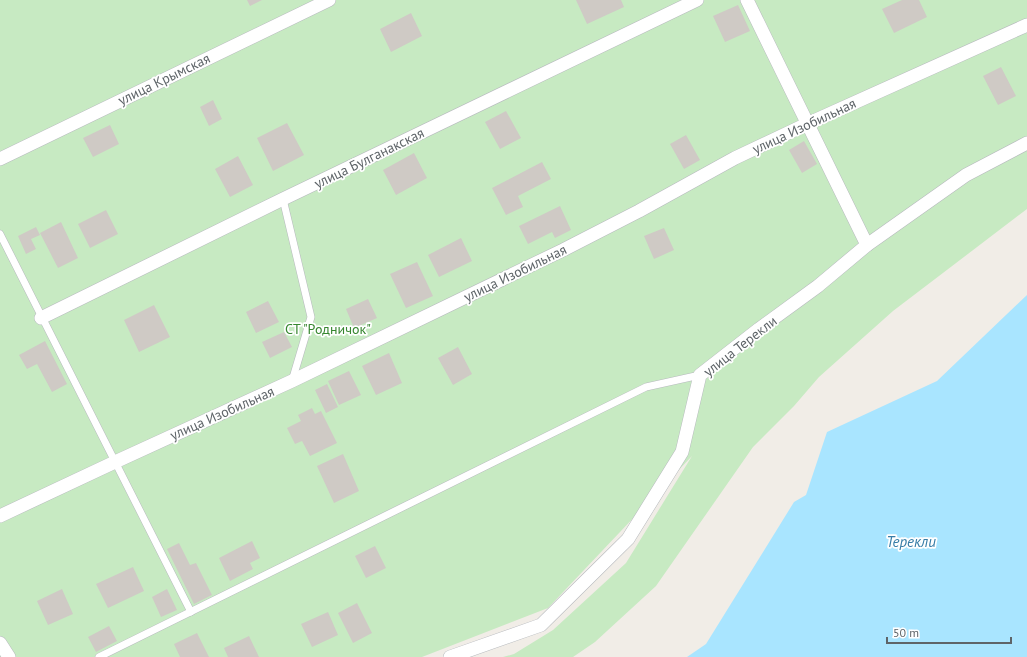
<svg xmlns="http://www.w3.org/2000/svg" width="1027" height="657" viewBox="0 0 1027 657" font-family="'PT Sans',sans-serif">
  <rect width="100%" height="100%" fill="#f1ede7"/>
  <path fill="#c7eac2" d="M0,0H1027V209L893,311L819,377L794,406L753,447L656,586L595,642L573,657H503L514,654L553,630L626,563L692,456L548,608L422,657H0Z"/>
  <path fill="#a9e5ff" d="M1027,295V657H687L706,644L794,502L806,495L827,432L937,381Z"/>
  <g fill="#cfcac5">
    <path d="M247,0H262L250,6Z"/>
    <path d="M576,0H621L624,7L587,24Z"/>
    <path d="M902,0H919L927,17L894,33L882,9Z"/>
    <path d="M738,5L750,31L725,42L713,16Z"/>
    <path d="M411,13L422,36L391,52L380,29Z"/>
    <path d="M1001,67L1016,96L998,105L983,76Z"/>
    <path d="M213,100L222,119L209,126L200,107Z"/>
    <path d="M506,111L521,138L500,149L485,122Z"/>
    <path d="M287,123L304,155L273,171L257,138Z"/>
    <path d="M110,125L119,144L93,157L83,138Z"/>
    <path d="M686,135L700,160L684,169L670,144Z"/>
    <path d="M804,141L817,164L802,173L789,150Z"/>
    <path d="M414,153L427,178L396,195L383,170Z"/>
    <path d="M238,156L253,185L230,197L215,169Z"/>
    <path d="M542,162L551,179L518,196L523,207L506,215L492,188Z"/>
    <path d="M560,206L571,230L555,238L552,232L528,244L519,226Z"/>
    <path d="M106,210L118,234L90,248L78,224Z"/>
    <path d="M61,222L78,258L58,268L40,233Z"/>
    <path d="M36,227L40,235L31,239L36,249L26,254L18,236Z"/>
    <path d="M664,228L674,250L654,259L644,236Z"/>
    <path d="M461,238L472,261L439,277L428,255Z"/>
    <path d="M417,262L433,296L406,308L390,274Z"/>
    <path d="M368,299L377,318L354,328L346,309Z"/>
    <path d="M268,301L279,322L256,333L246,312Z"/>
    <path d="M154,305L170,337L139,352L124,320Z"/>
    <path d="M284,332L292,347L270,358L262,342Z"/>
    <path d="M45,341L67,384L52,392L37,364L27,369L19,355Z"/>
    <path d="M458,347L472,374L453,385L438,358Z"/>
    <path d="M389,353L402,383L376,395L362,366Z"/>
    <path d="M349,371L361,395L339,405L328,381Z"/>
    <path d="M327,384L338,407L326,413L315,390Z"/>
    <path d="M312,408L315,414L321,411L337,443L310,456L302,441L295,444L287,428L301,421L298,415Z"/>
    <path d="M343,454L359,491L334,503L317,466Z"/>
    <path d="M252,541L260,558L250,563L253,569L230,581L219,558Z"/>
    <path d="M179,543L190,565L196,563L212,595L194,604L167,549Z"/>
    <path d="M375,546L386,568L366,578L355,556Z"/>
    <path d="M133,567L144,591L108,608L96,584Z"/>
    <path d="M62,589L73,614L48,625L37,601Z"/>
    <path d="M167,589L177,610L161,617L152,597Z"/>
    <path d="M357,603L372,633L353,643L338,613Z"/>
    <path d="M328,612L338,635L312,647L301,624Z"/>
    <path d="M109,626L117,641L96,652L88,637Z"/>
    <path d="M197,633L209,657H180L174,644Z"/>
    <path d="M249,636L259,657H228L224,648Z"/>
  </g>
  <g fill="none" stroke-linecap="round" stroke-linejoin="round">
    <defs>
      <g id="service">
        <path d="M283,199L311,317L292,381"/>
        <path d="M0,234L191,612"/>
        <path d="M99,657L646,387L700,375"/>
      </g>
      <g id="minor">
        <path d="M747,0L867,245"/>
        <path d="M0,159L329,0"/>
        <path d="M41,318L283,199L697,0"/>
        <path d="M0,516L115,462L292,381L563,250L639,211L735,158L807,124L1027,25"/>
        <path d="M0,643L9,657"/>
        <path d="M450,657L541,625L628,539L682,452L700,375L759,329L818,286L867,245L966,175L1027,143"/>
      </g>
    </defs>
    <use href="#service" stroke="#b7babe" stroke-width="8"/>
    <use href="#minor" stroke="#b7babe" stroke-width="14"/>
    <use href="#service" stroke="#fff" stroke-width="7"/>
    <use href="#minor" stroke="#fff" stroke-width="13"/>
  </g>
  <g text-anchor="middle" stroke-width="3.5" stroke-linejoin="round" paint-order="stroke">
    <g font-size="14" fill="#5e6468" stroke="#fff">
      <text transform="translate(164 79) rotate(-26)" y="5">улица Крымская</text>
      <text transform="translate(804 126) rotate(-25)" y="5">улица Изобильная</text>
      <text transform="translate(369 158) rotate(-26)" y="5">улица Булганакская</text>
      <text transform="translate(515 273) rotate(-26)" y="5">улица Изобильная</text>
      <text transform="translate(740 346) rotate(-38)" y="5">улица Терекли</text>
      <text transform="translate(222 413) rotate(-24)" y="5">улица Изобильная</text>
    </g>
    <g font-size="14" fill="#36862f" stroke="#fff">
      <text x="328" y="334">СТ "Родничок"</text>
    </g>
    <g font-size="15" font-style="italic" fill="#377da7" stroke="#fff">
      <text x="911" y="547">Терекли</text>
    </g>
  </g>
  <path d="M887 637v6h124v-6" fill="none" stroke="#5e6468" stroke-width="2"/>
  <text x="893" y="637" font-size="12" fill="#5e6468" stroke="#ffffff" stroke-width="3" paint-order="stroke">50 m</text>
</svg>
